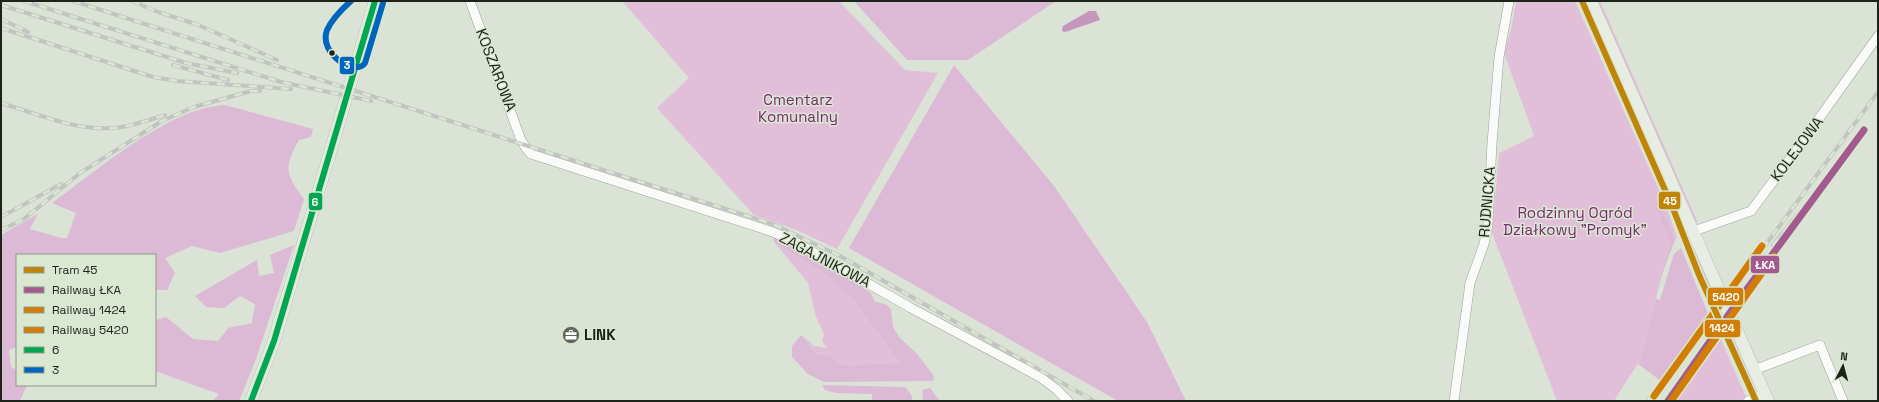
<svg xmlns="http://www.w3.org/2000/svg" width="1879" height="402" viewBox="0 0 1879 402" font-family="'Space Grotesk',sans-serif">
  <rect width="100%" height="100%" fill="#dbe3d7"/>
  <g fill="#e1bfd9">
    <path d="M622,1H839L905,70L938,73L837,249L794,229L754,215L657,108L689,78Z"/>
    <path d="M1516,1H1575L1667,208L1677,238L1675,240L1660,201L1656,203L1670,244L1640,360L1614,401H1557L1492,233L1499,153L1534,136L1504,53L1511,30Z"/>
    <path d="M1583,1H1586L1686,230L1684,233Z"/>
    <path d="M1597,1H1600L1698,223L1694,221Z"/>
    <path d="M775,243L827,275L855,302L900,363L840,365L830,355H817L801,335L814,346L827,348L822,341L824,334L816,317L808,283Z"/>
    <path d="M1688,243H1692L1719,303L1715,308Z"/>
    <path d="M1727,324L1757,391L1755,395L1724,328Z"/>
    <path d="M1719,335L1746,397L1739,401H1672L1715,338L1717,339Z"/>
  </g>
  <g fill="#dcb9d4">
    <path d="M854,1H1056L968,60H907Z"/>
    <path d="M954,65L1054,186L1147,322L1186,401H1118L849,248Z"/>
    <path d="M225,105L313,129L311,137L299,140C283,168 286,175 304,199L294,231L220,253L192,246L165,258L175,273L167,290H155V255H17V347L9,350L11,367L17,370V385H27L20,401H1V235L38,214L30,229L61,238H67L76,213L52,203C94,172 149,126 198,110C207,107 216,106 225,105Z"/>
    <path d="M1660,201L1675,240L1661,277L1670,244L1655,203Z"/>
    <path d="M776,238L845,275L871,293L874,301L887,305L891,309L893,327L899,337L917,354L934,376L933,381L824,382L808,374L792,357V346L801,335L817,355H830L840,365L900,363L855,302L827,275L775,243L773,239Z"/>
    <path d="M294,245L256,359L239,401H213L219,394L155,371V320L166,317L193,339L218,341L228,328L252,323L255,304L240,296L224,308L206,307L195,296L257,260L259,276L274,273L270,255Z"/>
    <path d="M1681,248L1709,316L1661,381L1638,364L1640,360L1656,299L1660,300L1674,254Z"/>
    <path d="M822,385L905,387L911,394L913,401H872V394L836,393L825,390Z"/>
    <path d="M930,388L940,401H923L922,390Z"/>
  </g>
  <path fill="#c597bc" d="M1089,11H1096L1100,20L1065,32L1062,31L1063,26Z"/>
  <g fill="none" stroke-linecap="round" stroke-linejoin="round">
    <defs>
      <g id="minor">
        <path d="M470,1L521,140L526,148L531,154L770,231L790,239L911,308L1040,377L1056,389L1068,401"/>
        <path d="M1694,231L1751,211L1795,152L1878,36"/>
        <path d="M1754,370L1820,345L1843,401"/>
        <path d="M1454,401L1470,283L1484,244L1488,224L1492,143L1499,57L1509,1"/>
        <path d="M1748,401L1765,394"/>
      </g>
      <g id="major">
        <path d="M1591,1L1768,401"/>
        <path d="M251,401L274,341L375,1"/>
      </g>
    </defs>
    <use href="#minor" stroke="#9da39a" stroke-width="10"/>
    <use href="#major" stroke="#bdc0bb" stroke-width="13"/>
    <use href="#minor" stroke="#fafbf9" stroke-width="9"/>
    <use href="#major" stroke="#e7ede3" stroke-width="12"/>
    <defs>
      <g id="rail">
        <path d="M24,1L281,82L371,101"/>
        <path d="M73,1L773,224L840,256L1094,401"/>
        <path d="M132,1L158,12L196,24L277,60"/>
        <path d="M1,5L186,63L237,73"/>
        <path d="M1,19L28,32"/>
        <path d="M1,28L153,77L177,81L291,89"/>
        <path d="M173,65L228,80"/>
        <path d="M1,103C38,114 75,131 115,128C132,126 149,120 165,115"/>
        <path d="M1,217L61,184"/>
        <path d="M1,230L24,219L80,173L162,121L194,107L251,91H260"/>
        <path d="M1773,245L1852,147"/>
        <path d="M1647,401L1689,349L1878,92"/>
      </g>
    </defs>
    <use href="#rail" stroke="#c2c4c1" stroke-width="4"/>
    <use href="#rail" stroke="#dae8d2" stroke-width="2.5" stroke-dasharray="8" stroke-linecap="butt"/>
    <defs>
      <path id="bus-1" d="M251,401L274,341L375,1"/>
      <path id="bus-2" d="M351,1C342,9 332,19 327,30C318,54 356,77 365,63L383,3"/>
    </defs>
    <use href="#bus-1" stroke="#dae8d2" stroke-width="9"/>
    <use href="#bus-2" stroke="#dae8d2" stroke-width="9"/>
    <use href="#bus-1" stroke="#00a651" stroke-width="6"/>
    <use href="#bus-2" stroke="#0065bd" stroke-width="6"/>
    <defs>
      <path id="rail-1" d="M1668,401L1741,297L1864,130"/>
      <path id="rail-2" d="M1671,401L1774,256"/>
      <path id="rail-3" d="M1654,396L1762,246"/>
    </defs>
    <use href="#rail-1" stroke="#dae8d2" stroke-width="10"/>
    <use href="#rail-2" stroke="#dae8d2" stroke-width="10"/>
    <use href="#rail-3" stroke="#dae8d2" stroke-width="10"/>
    <use href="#rail-1" stroke="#a35b8f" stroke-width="7"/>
    <use href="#rail-2" stroke="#d27e05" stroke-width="7"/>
    <use href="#rail-3" stroke="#d27e05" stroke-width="7"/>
    <defs>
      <path id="tram-1" d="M1582,1L1672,206L1699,275L1756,401"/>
    </defs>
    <use href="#tram-1" stroke="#dae8d2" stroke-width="9"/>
    <use href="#tram-1" stroke="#c08507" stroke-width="6"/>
  </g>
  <defs>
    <symbol id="office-disc" viewBox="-11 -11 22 22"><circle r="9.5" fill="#60665d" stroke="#dae8d2"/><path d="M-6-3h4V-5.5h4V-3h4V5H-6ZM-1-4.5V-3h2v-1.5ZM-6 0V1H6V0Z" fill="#fff"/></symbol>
  </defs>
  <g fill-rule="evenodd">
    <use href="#office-disc" x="561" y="325" width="20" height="20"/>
  </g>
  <circle fill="#1d221b" stroke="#dae8d2" stroke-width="1.5" cx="332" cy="53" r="3.5"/>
  <g text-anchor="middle" stroke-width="3" stroke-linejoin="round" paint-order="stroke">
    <g font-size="15" fill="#1d221b" stroke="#dae8d2">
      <text transform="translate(496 70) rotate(69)" y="5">KOSZAROWA</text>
      <text transform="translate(1797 149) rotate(-53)" y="5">KOLEJOWA</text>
      <text transform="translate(1487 202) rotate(-85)" y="5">RUDNICKA</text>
      <text transform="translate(825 260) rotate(28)" y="5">ZAGAJNIKOWA</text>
    </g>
    <g font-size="15" fill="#7a2871" stroke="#dae8d2">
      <text x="798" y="105">Cmentarz<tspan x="798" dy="17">Komunalny</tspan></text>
      <text x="1575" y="218">Rodzinny Ogród<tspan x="1575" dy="17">Działkowy "Promyk"</tspan></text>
    </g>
    <g font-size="15" font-weight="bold" fill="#1d221b" stroke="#dae8d2" text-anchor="start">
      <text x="584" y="340">LINK</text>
    </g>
  </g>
  <g stroke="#dae8d2" stroke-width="1.5">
    <rect x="339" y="56" width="16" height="19" rx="4" fill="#0065bd"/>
    <rect x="1658" y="191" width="23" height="19" rx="4" fill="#c08507"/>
    <rect x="308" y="192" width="15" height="19" rx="4" fill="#00a651"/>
    <rect x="1750" y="255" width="30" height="19" rx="4" fill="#a35b8f"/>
    <rect x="1707" y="287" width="37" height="19" rx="4" fill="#d27e05"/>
    <rect x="1704" y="319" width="37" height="19" rx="4" fill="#d27e05"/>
  </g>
  <g font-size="11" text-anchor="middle" font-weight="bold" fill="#fff">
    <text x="347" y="69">3</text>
    <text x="1670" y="205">45</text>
    <text x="315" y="206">6</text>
    <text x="1765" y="269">ŁKA</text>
    <text x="1726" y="301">5420</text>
    <text x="1722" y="332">1424</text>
  </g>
  <rect width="1879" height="402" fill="none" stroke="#1d221b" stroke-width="4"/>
  <rect x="16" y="254" width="140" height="132" fill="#dae8d2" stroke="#8e9989"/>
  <rect x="24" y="267" width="20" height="6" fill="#c08507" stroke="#8e9989"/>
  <text x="52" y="274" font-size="12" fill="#1d221b">Tram 45</text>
  <rect x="24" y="287" width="20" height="6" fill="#a35b8f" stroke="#8e9989"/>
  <text x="52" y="294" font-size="12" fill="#1d221b">Railway ŁKA</text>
  <rect x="24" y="307" width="20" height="6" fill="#d27e05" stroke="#8e9989"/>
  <text x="52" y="314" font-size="12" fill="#1d221b">Railway 1424</text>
  <rect x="24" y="327" width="20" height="6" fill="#d27e05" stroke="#8e9989"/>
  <text x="52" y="334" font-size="12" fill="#1d221b">Railway 5420</text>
  <rect x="24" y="347" width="20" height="6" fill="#00a651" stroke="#8e9989"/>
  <text x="52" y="354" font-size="12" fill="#1d221b">6</text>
  <rect x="24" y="367" width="20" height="6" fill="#0065bd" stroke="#8e9989"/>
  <text x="52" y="374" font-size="12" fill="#1d221b">3</text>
  <g transform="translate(1843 366) rotate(6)" stroke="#dae8d2" stroke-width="3" paint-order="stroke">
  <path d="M0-3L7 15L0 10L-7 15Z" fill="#1d221b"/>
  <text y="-6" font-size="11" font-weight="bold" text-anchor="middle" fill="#1d221b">N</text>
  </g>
</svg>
